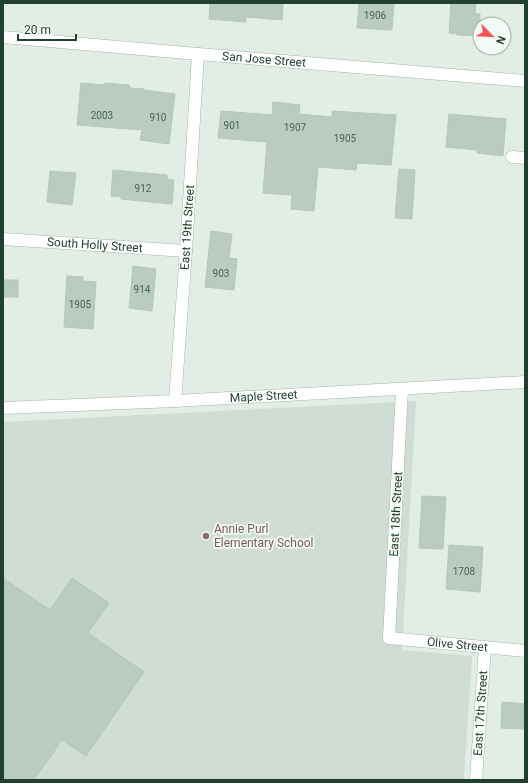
<svg xmlns="http://www.w3.org/2000/svg" width="528" height="783" viewBox="0 0 528 783" font-family="Roboto,sans-serif">
  <rect width="100%" height="100%" fill="#e2ede5"/>
  <path fill="#d0ddd4" d="M416,401L402,650L472,656L464,780H3V422Z"/>
  <g fill="#bacbc0" stroke="#b4c7ba">
    <path d="M210,3H283L282,20L246,17V22L209,19Z"/>
    <path d="M359,3H394L392,30L357,28Z"/>
    <path d="M451,3H476L475,14H480V36L457,35V34L449,33Z"/>
    <path d="M81,83L105,85V83L129,85L130,88L144,89V90L175,94L169,144L140,140L142,130L77,125Z"/>
    <path d="M273,102L300,105L299,114L332,117V111L396,115L391,165L357,163L356,170L318,167L314,211L291,209L292,195L263,193L267,142L218,138L221,111L272,115Z"/>
    <path d="M449,114L506,119L503,156L477,153V150L446,147Z"/>
    <path d="M399,169L415,170L412,219L395,218Z"/>
    <path d="M113,170L167,175V179L174,180L172,204L121,199V197L111,196Z"/>
    <path d="M50,171L76,173L72,205L47,202Z"/>
    <path d="M211,231L232,234L229,258L237,259L234,290L205,287Z"/>
    <path d="M133,266L156,269L152,311L129,308Z"/>
    <path d="M67,276L83,277V281L96,282L93,329L64,327Z"/>
    <rect x="3" y="280" width="15" height="17"/>
    <path d="M422,496L446,497L443,549L419,548Z"/>
    <path d="M449,545L483,547L480,592L446,589Z"/>
    <path d="M3,578L50,610L72,578L109,603L88,633L144,672L86,756L62,740L34,780H3Z"/>
    <path d="M502,702L525,704V729L501,728Z"/>
  </g>
  <g fill="none" stroke-linecap="round" stroke-linejoin="round">
    <defs>
      <g id="minor">
        <path id="s1" d="M3,37L198,54L525,81"/>
        <path d="M512,157L525,158"/>
        <path id="s2" d="M3,239L186,251"/>
        <path id="s3" d="M402,389L389,638L525,651"/>
        <path id="s4" d="M175,401L186,251L198,54"/>
        <path id="s5" d="M3,408L175,401L525,382"/>
        <path id="s6" d="M476,780L485,647"/>
      </g>
    </defs>
    <use href="#minor" stroke="#a4b6ab" stroke-width="13"/>
    <use href="#minor" stroke="#fff" stroke-width="12"/>
  </g>
  <circle fill="#8d6e63" stroke="#f3f9f5" stroke-width="1.5" cx="206" cy="536" r="4"/>
  <g text-anchor="middle" stroke-width="3.5" stroke-linejoin="round" paint-order="stroke">
    <g font-size="10" fill="#476353">
      <text x="375" y="19">1906</text>
      <text x="102" y="119">2003</text>
      <text x="158" y="121">910</text>
      <text x="232" y="129">901</text>
      <text x="295" y="131">1907</text>
      <text x="345" y="142">1905</text>
      <text x="143" y="192">912</text>
      <text x="221" y="277">903</text>
      <text x="142" y="293">914</text>
      <text x="80" y="308">1905</text>
      <text x="464" y="575">1708</text>
    </g>
    <g font-size="12" fill="#21402f" stroke="#f3f9f5">
      <text dy="4" stroke="none"><textPath href="#s1" startOffset="262">San Jose Street</textPath></text>
      <text dy="4" stroke="none"><textPath href="#s4" startOffset="174">East 19th Street</textPath></text>
      <text dy="4" stroke="none"><textPath href="#s2" startOffset="92">South Holly Street</textPath></text>
      <text dy="4" stroke="none"><textPath href="#s5" startOffset="261">Maple Street</textPath></text>
      <text transform="translate(396 514) rotate(-87)" y="4">East 18th Street</text>
      <text dy="4" stroke="none"><textPath href="#s3" startOffset="318">Olive Street</textPath></text>
      <text dy="4" stroke="none"><textPath href="#s6" startOffset="67">East 17th Street</textPath></text>
    </g>
    <g font-size="12" fill="#785e54" stroke="#f3f9f5" text-anchor="start">
      <text x="214" y="533">Annie Purl<tspan x="214" dy="14">Elementary School</tspan></text>
    </g>
  </g>
  <rect width="528" height="783" fill="none" stroke="#21402f" stroke-width="8"/>
  <g transform="translate(492 36) rotate(114)"><circle r="19" fill="#f3f9f5" stroke="#9fafa6"/>
  <path d="M0-3L7 15L0 10L-7 15Z" fill="#fa5458"/>
  <text y="-6" font-size="11" font-weight="bold" text-anchor="middle" fill="#21402f">N</text>
  </g>
  <path d="M18 34v6h58v-6" fill="none" stroke="#21402f" stroke-width="2"/>
  <text x="24" y="34" font-size="12" fill="#21402f" stroke="#f3f9f5" stroke-width="3" paint-order="stroke">20 m</text>
</svg>
